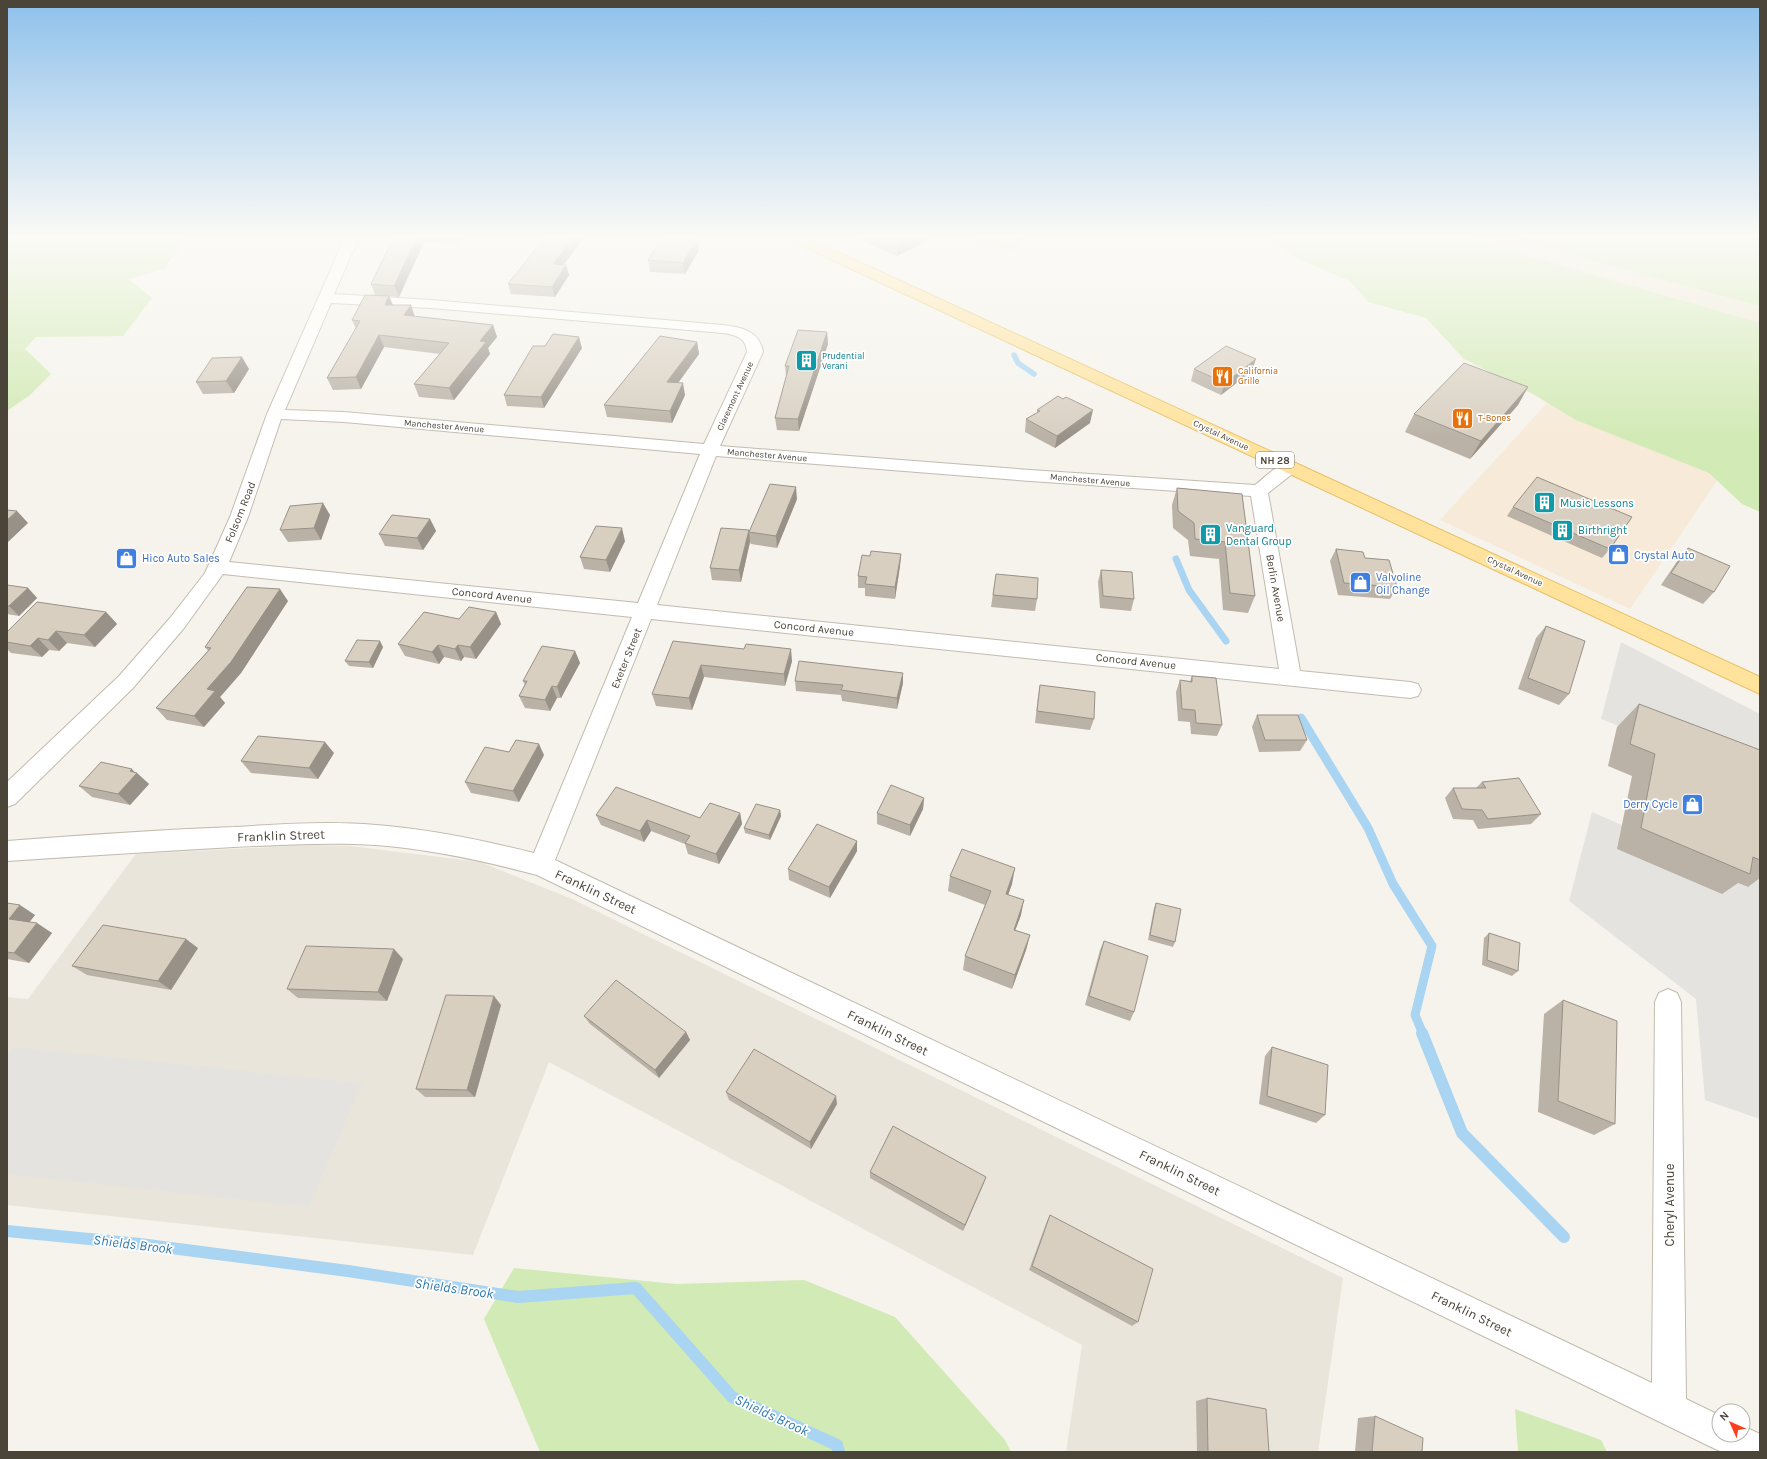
<svg xmlns="http://www.w3.org/2000/svg" width="1767" height="1459" viewBox="0 0 1767 1459" font-family="Karla,sans-serif">
  <rect width="100%" height="100%" fill="#f6f3ec"/>
  <path fill="#eae5da" d="M312,845L350,846L480,862L572,899L1343,1278L1318,1452H1066L1082,1345L549,1062L473,1255L7,1205V997L28,999L136,854Z"/>
  <path fill="#f7ead8" d="M1550,400L1725,469L1630,609L1440,520Z"/>
  <path fill="#efe8d6" d="M1456,235H1760V323Z"/>
  <g fill="#d2eab5">
    <path d="M7,235H192L184,242L164,269L128,279L152,298L123,336L36,337L25,349L51,374L30,395L7,411Z"/>
    <path d="M973,235H1034L1011,251L973,241Z"/>
    <path d="M1266,235H1456L1760,323V512L1742,504L1709,473L1576,420L1533,394L1464,359L1426,318L1368,302L1350,281L1296,258Z"/>
    <path d="M1498,235H1760V306Z"/>
    <path d="M514,1268L676,1284L804,1280L895,1317L1005,1440L1011,1452H540L484,1319Z"/>
    <path d="M1515,1409L1601,1440L1607,1452H1518Z"/>
  </g>
  <g fill="#e5e3e0">
    <path d="M1621,642L1760,714V782L1601,719Z"/>
    <path d="M1592,812L1622,825L1724,877L1747,887L1760,827V1119L1705,1100L1696,999L1569,901Z"/>
    <path d="M12,1047L362,1083L309,1207L7,1174V1055Z"/>
  </g>
  <g fill="none" stroke-linecap="round" stroke-linejoin="round">
    <path stroke="#a9d4f2" stroke-width="5.5" d="M1014,355L1018,363L1034,374"/>
    <path stroke="#a9d4f2" stroke-width="7" d="M1176,559L1189,590L1226,641"/>
    <path stroke="#a9d4f2" stroke-width="9" d="M1301,718L1368,828L1393,884L1432,946L1415,1015L1423,1034"/>
    <g stroke="#a9d4f2" stroke-width="12">
      <path d="M1422,1033L1462,1133L1564,1237"/>
      <path d="M7,1231L140,1244L348,1271L518,1297L636,1288L732,1397L837,1445L839,1452"/>
    </g>
    <defs>
      <path id="minor" d="M346,235H360L334,294L431,300L723,325C741,327 760,331 763,352L720,446L1030,470L1255,485C1267,476 1281,459 1296,463L1299,467L1296,471L1268,493L1300,671L1410,682L1418,684L1421,690L1418,696L1410,698L651,619L555,860L1652,1383L1655,1002L1659,993L1668,989L1677,993L1681,1002L1686,1399L1719,1415V1435H1743V1426L1760,1434V1452H1722L1707,1445L537,875C484,861 430,849 376,845C328,842 281,845 234,847C158,851 83,856 7,861V841C83,835 158,830 234,827C281,824 329,821 376,825C429,829 482,840 534,853L632,617L223,574L184,628L133,688L15,804L7,807V782L119,676L170,618L205,573L230,517L267,414ZM331,303L431,308L723,333C736,335 746,338 747,352L704,444L344,412L285,410ZM281,419L344,422L700,454L638,603L229,562L248,517ZM716,456L1030,481L1251,496L1279,669L657,605Z"/>
      <path id="major" d="M783,235H801L1760,677V694L785,238Z"/>
    </defs>
    <use href="#minor" stroke="#c2bbae" stroke-width="2"/>
    <use href="#major" stroke="#e6c16a" stroke-width="2"/>
    <use href="#minor" fill="#fff" fill-rule="evenodd"/>
    <use href="#major" fill="#ffe39c" fill-rule="evenodd"/>
  </g>
  <g fill="#bab2a6">
    <path d="M399,235H465L458,243L424,242L399,297L375,295L371,284Z"/>
    <path d="M586,235L563,265L569,275L555,297L511,294L508,284Z"/>
    <path d="M860,235H933V238L897,256L860,240Z"/>
    <path d="M699,250L685,274L650,272L648,260Z"/>
    <path d="M389,296L393,305L415,317L493,325L497,337L488,348L490,354L454,400L419,397L414,384L440,354L384,347L361,389L333,390L327,378L356,329L352,320Z"/>
    <path d="M827,332L828,344L799,431L777,430L775,418L786,377L785,366Z"/>
    <path d="M697,342L699,354L678,383L685,395L672,423L607,417L604,405Z"/>
    <path d="M545,346L582,348L544,408L507,406L504,395Z"/>
    <path d="M249,369L234,393L203,394L196,382Z"/>
    <path d="M1194,369L1252,371L1221,395L1191,381Z"/>
    <path d="M1528,387L1518,405L1470,459L1405,432L1414,414Z"/>
    <path d="M1037,410L1090,423L1055,448L1025,432L1026,419L1037,413Z"/>
    <path d="M1177,488L1242,494L1255,596L1248,613L1223,610L1219,559L1190,556L1188,540L1173,528L1172,505Z"/>
    <path d="M797,499L777,548L751,544L750,542L741,582L712,580L710,568L749,530V532Z"/>
    <path d="M1513,507L1610,549L1602,558L1507,516Z"/>
    <path d="M330,515L321,540L288,542L280,530Z"/>
    <path d="M430,519L436,531L423,550L385,546L379,534Z"/>
    <path d="M625,541L610,572L584,569L580,557Z"/>
    <path d="M1688,548L1714,592L1703,604L1661,585L1678,560Z"/>
    <path d="M1336,549L1365,558L1397,587L1390,599L1338,595L1330,561Z"/>
    <path d="M901,554L900,566L895,599L865,596V588H858V576L870,556Z"/>
    <path d="M1101,570L1134,599L1131,611L1100,608L1098,582Z"/>
    <path d="M996,574L1037,599L1035,611L991,607Z"/>
    <path d="M7,585L28,588L37,598L19,616L7,614Z"/>
    <path d="M288,601L241,673L220,697L225,703L204,727L167,720L156,708L208,651L205,647Z"/>
    <path d="M106,612L117,624L95,647L67,643L59,651L49,650L42,657L11,653L7,649V632Z"/>
    <path d="M496,612L501,624L476,659L464,657L461,661L444,657L439,664L405,656L398,644L459,619Z"/>
    <path d="M1546,626L1569,694L1559,705L1518,689L1536,638Z"/>
    <path d="M673,641L792,661L785,686L704,677L692,710L656,706L652,694Z"/>
    <path d="M383,647L373,668L349,666L345,661Z"/>
    <path d="M575,651L580,663L561,698H557L550,711L525,708L519,696L525,685L523,681Z"/>
    <path d="M903,673V683L897,709L842,701L841,695L796,691L795,681Z"/>
    <path d="M1192,676L1222,725L1217,736L1191,734L1190,722L1178,721L1176,692L1180,680L1190,681Z"/>
    <path d="M1040,685L1094,719L1090,730L1035,723L1038,697Z"/>
    <path d="M1639,704L1760,750V878L1748,887L1738,883L1722,894L1617,849L1632,776L1608,766L1617,727Z"/>
    <path d="M1257,715L1307,740L1300,751L1259,752L1252,727Z"/>
    <path d="M509,752L544,755L519,802L471,793L465,782Z"/>
    <path d="M334,753L318,779L251,773L241,761Z"/>
    <path d="M135,772L149,784L130,805L92,797L79,786Z"/>
    <path d="M1482,782L1541,814L1531,824L1478,829L1473,820L1453,819L1445,798L1453,788H1476Z"/>
    <path d="M924,798L923,809L910,836L877,824V813Z"/>
    <path d="M780,810L781,816L770,840L745,833L744,828Z"/>
    <path d="M740,813L742,824L719,864L688,854L685,844L651,831L644,842L601,825L596,815L700,818Z"/>
    <path d="M857,841V851L830,898L789,880L788,869Z"/>
    <path d="M950,876L1012,884L1008,895L1021,915L1015,930L1030,935L1026,950L1012,989L963,970L965,956L985,905L948,891Z"/>
    <path d="M7,903L35,915L29,922L52,933L29,963L7,959Z"/>
    <path d="M1156,903L1175,942L1173,947L1148,940L1154,908Z"/>
    <path d="M1489,933L1518,971L1512,976L1482,965L1484,938Z"/>
    <path d="M1104,941L1134,1012L1130,1021L1085,1005L1100,950Z"/>
    <path d="M198,948L171,990L87,975L72,966Z"/>
    <path d="M403,959L387,1001L298,998L287,989Z"/>
    <path d="M1563,1000L1615,1124L1594,1135L1538,1112L1544,1014Z"/>
    <path d="M501,1005L475,1097H425L416,1089Z"/>
    <path d="M584,1016L686,1032L690,1040L659,1078L590,1024Z"/>
    <path d="M1272,1047L1325,1115L1316,1123L1259,1104L1265,1056Z"/>
    <path d="M726,1092L837,1104L811,1149L729,1100Z"/>
    <path d="M870,1172L986,1177L963,1231L870,1178Z"/>
    <path d="M1050,1215L1138,1322L1132,1326L1029,1270L1047,1221Z"/>
    <path d="M1207,1398L1269,1452H1197L1196,1401Z"/>
    <path d="M1375,1416L1422,1452H1355L1358,1418Z"/>
  </g>
  <g fill="#979187">
    <path d="M418,235H421L424,242L399,297L394,286Z"/>
    <path d="M456,235H465L458,243Z"/>
    <path d="M576,235H586L556,275L553,264Z"/>
    <path d="M906,235H933V238L897,256V239Z"/>
    <path d="M697,238L699,250L685,274L683,263Z"/>
    <path d="M566,265L569,275L555,297L552,287Z"/>
    <path d="M389,296L394,308L385,305Z"/>
    <path d="M411,305L415,317L404,315Z"/>
    <path d="M493,325L497,337L488,348L490,354L454,400L449,388L480,341Z"/>
    <path d="M827,332L828,344L799,431L798,419Z"/>
    <path d="M379,335L384,347L361,389L356,377Z"/>
    <path d="M579,337L582,348L544,408L541,397Z"/>
    <path d="M697,342L699,354L670,394L667,382Z"/>
    <path d="M242,357L249,369L234,393L226,381Z"/>
    <path d="M1256,359L1252,371L1221,395L1225,383Z"/>
    <path d="M683,383L685,395L672,423L670,411Z"/>
    <path d="M1528,387L1518,405L1470,459L1481,441Z"/>
    <path d="M1093,410L1090,423L1055,448L1057,436Z"/>
    <path d="M796,487L797,499L777,548L776,536Z"/>
    <path d="M323,503L330,515L321,540L314,528Z"/>
    <path d="M17,511L28,523L7,543V520Z"/>
    <path d="M430,519L436,531L423,550L417,538Z"/>
    <path d="M622,528L625,541L610,572L606,560Z"/>
    <path d="M749,530L750,542L741,582L739,570Z"/>
    <path d="M901,554L900,566L895,599V587Z"/>
    <path d="M28,588L37,598L19,616L9,606Z"/>
    <path d="M280,589L288,601L241,673L220,697L225,703L204,727L194,716L207,689Z"/>
    <path d="M106,612L117,624L95,647L84,635Z"/>
    <path d="M496,612L501,624L476,659L470,647Z"/>
    <path d="M56,631L67,643L59,651L48,640Z"/>
    <path d="M38,638L49,650L42,657L30,646Z"/>
    <path d="M380,641L383,647L373,668L369,662Z"/>
    <path d="M438,645L444,657L439,664L432,652Z"/>
    <path d="M458,645L464,657L461,661L455,649Z"/>
    <path d="M791,649L792,661L785,686L784,674Z"/>
    <path d="M575,651L580,663L561,698L557,687Z"/>
    <path d="M701,665L704,677L692,710L689,698Z"/>
    <path d="M903,673V683L897,709V698Z"/>
    <path d="M552,686L557,698L550,711L545,700Z"/>
    <path d="M325,742L334,753L318,779L309,768Z"/>
    <path d="M539,744L544,755L519,802L513,791Z"/>
    <path d="M132,769L136,774L137,773L149,784L130,805L118,794L130,771Z"/>
    <path d="M924,798L923,809L910,836V825Z"/>
    <path d="M780,810L781,816L770,840L769,835Z"/>
    <path d="M740,813L742,824L719,864L716,854Z"/>
    <path d="M647,820L651,831L644,842L640,831Z"/>
    <path d="M857,841V851L830,898L829,887Z"/>
    <path d="M1015,868L1012,884L1003,909L1006,894Z"/>
    <path d="M1024,900L1021,915L1010,944L1014,930Z"/>
    <path d="M20,905L35,915L24,929L9,919Z"/>
    <path d="M37,923L52,933L29,963L14,953Z"/>
    <path d="M1030,935L1026,950L1012,989L1015,975Z"/>
    <path d="M186,939L198,948L171,990L158,981Z"/>
    <path d="M394,949L403,959L387,1001L378,992Z"/>
    <path d="M494,996L501,1005L475,1097L467,1090Z"/>
    <path d="M686,1032L690,1040L659,1078L655,1070Z"/>
    <path d="M836,1096L837,1104L811,1149L810,1142Z"/>
    <path d="M986,1177L984,1183L963,1231L965,1225Z"/>
  </g>
  <g fill="#d8cfc1" stroke="#979187">
    <path d="M399,235H418L394,286L371,284L392,241Z"/>
    <path d="M547,235H576L553,264L566,265L552,287L508,284Z"/>
    <path d="M887,235H906L897,239Z"/>
    <path d="M663,236L697,238L683,263L648,260Z"/>
    <path d="M365,295L389,296L385,305H411L404,315L493,325L480,341L486,342L449,388L414,384L449,343L379,335L356,377L327,378L360,321L352,320Z"/>
    <path d="M798,330L827,332L798,419L775,418L789,366H785Z"/>
    <path d="M553,334L579,337L541,397L504,395L533,346H545Z"/>
    <path d="M660,336L697,342L667,382L683,383L670,411L604,405Z"/>
    <path d="M1226,346L1256,359L1225,383L1194,369Z"/>
    <path d="M242,357L226,381L196,382L212,358Z"/>
    <path d="M1464,363L1528,387L1481,441L1414,414Z"/>
    <path d="M1058,396L1063,399L1066,397L1093,410L1057,436L1026,419L1040,411L1037,410Z"/>
    <path d="M1537,477L1632,517L1610,549L1513,507Z"/>
    <path d="M770,484L796,487L776,536L749,532Z"/>
    <path d="M1177,488L1242,494L1255,596L1230,593L1225,542L1195,539L1194,523L1178,511Z"/>
    <path d="M323,503L314,528L280,530L290,506Z"/>
    <path d="M7,510L17,511L7,520Z"/>
    <path d="M392,515L430,519L417,538L379,534Z"/>
    <path d="M596,526L622,528L606,560L580,557Z"/>
    <path d="M721,528L749,530L739,570L710,568Z"/>
    <path d="M1688,548L1730,566L1714,592L1671,573Z"/>
    <path d="M1336,549L1363,552L1365,558L1389,560L1397,587L1344,583Z"/>
    <path d="M871,551L901,554L895,587L865,584L867,577L858,576L862,555L870,556Z"/>
    <path d="M1101,570L1132,572L1134,599L1103,596Z"/>
    <path d="M996,574L1038,578L1037,599L993,595Z"/>
    <path d="M7,585L28,588L9,606H7Z"/>
    <path d="M247,587L280,589L231,662L207,689L215,691L194,716L156,708L211,648L205,647Z"/>
    <path d="M37,602L106,612L84,635L56,631L48,640L38,638L30,646L7,642V632Z"/>
    <path d="M469,607L496,612L470,647L458,645L455,649L438,645L432,652L398,644L424,612L459,619Z"/>
    <path d="M1546,626L1585,641L1569,694L1528,678Z"/>
    <path d="M357,640L380,641L369,662L345,661Z"/>
    <path d="M673,641L744,649L746,644L791,649L784,674L701,665L689,698L652,694Z"/>
    <path d="M542,646L575,651L557,687L552,686L545,700L519,696L527,681H523Z"/>
    <path d="M799,661L903,673L897,698L841,690L843,685L795,681Z"/>
    <path d="M1192,676L1216,678L1222,725L1196,723L1195,710L1182,709L1180,680L1192,682Z"/>
    <path d="M1040,685L1095,692L1094,719L1037,711Z"/>
    <path d="M1639,704L1760,750V860L1753,857L1750,874L1641,828L1655,754L1630,744Z"/>
    <path d="M1257,715H1298L1307,740H1265Z"/>
    <path d="M258,736L325,742L309,768L241,761Z"/>
    <path d="M516,740L539,744L513,791L465,782L485,747L509,752Z"/>
    <path d="M101,762L132,769L130,771L137,773L118,794L79,786Z"/>
    <path d="M1519,778L1541,814L1488,819L1482,810L1462,809L1453,788H1486L1482,782Z"/>
    <path d="M891,785L924,798L910,825L877,813Z"/>
    <path d="M616,787L700,818L710,803L740,813L716,854L685,843L690,836L647,820L640,831L596,815Z"/>
    <path d="M756,804L780,810L769,835L744,828Z"/>
    <path d="M817,824L857,841L829,887L788,869Z"/>
    <path d="M962,849L1015,868L1006,894L1024,900L1014,930L1030,935L1015,975L965,956L991,891L950,876Z"/>
    <path d="M7,903L20,905L9,919L37,923L14,953L7,952Z"/>
    <path d="M1156,903L1181,909L1175,942L1150,935Z"/>
    <path d="M103,925L186,939L158,981L72,966Z"/>
    <path d="M1489,933L1520,943L1518,971L1487,960Z"/>
    <path d="M1104,941L1148,956L1134,1012L1089,996Z"/>
    <path d="M306,946L394,949L378,992L287,989Z"/>
    <path d="M616,980L686,1032L655,1070L584,1016Z"/>
    <path d="M446,995L494,996L467,1090L416,1089Z"/>
    <path d="M1563,1000L1617,1021L1615,1124L1558,1101Z"/>
    <path d="M1272,1047L1328,1065L1325,1115L1267,1096Z"/>
    <path d="M754,1049L836,1096L810,1142L726,1092Z"/>
    <path d="M893,1126L986,1177L965,1225L870,1172Z"/>
    <path d="M1050,1215L1153,1269L1138,1322L1032,1266Z"/>
    <path d="M1207,1398L1266,1409L1269,1452H1208Z"/>
    <path d="M1375,1416L1423,1438L1422,1452H1372Z"/>
  </g>
  <linearGradient id="sky" x2="0" y2="1"><stop stop-color="#8fc1ec"/><stop offset="0.54" stop-color="#fbfaf6"/><stop offset="1" stop-color="#fbfaf6" stop-opacity="0"/></linearGradient>
  <rect width="1767" height="439" fill="url(#sky)"/>
  <defs>
    <symbol id="building-square" viewBox="-11 -11 22 22"><rect x="-9" y="-9" width="18" height="18" rx="4" fill="#0f9aa8" stroke="#fff"/><path d="M-4-6H4V6H1V3H-1V6H-4ZM-2.5-4.3h1.7v1.8h-1.7ZM.8-4.3h1.7v1.8H.8ZM-2.5-1h1.7V.8h-1.7ZM.8-1h1.7V.8H.8Z" fill="#fff"/></symbol>
    <symbol id="restaurant-square" viewBox="-11 -11 22 22"><rect x="-9" y="-9" width="18" height="18" rx="4" fill="#e8710a" stroke="#fff"/><path d="M-5-6h1v4h1v-4h1v4h1v-4h1v5L-1.5 .5V6h-2V.5L-5-1ZM5-6V6H3V1.5H1.5Q1.5-4 5-6Z" fill="#fff"/></symbol>
    <symbol id="shop-square" viewBox="-11 -11 22 22"><rect x="-9" y="-9" width="18" height="18" rx="4" fill="#3f7fe0" stroke="#fff"/><path d="M-5-2.5h2.3a2.7 3.5 0 0 1 5.4 0H5L5.5 6h-11ZM-1.5-2.5h3a1.5 2.3 0 0 0-3 0Z" fill="#fff"/></symbol>
  </defs>
  <g fill-rule="evenodd">
    <use href="#building-square" x="794" y="348" width="25" height="25"/>
    <use href="#restaurant-square" x="1210" y="364" width="25" height="25"/>
    <use href="#restaurant-square" x="1450" y="406" width="25" height="25"/>
    <use href="#building-square" x="1532" y="490" width="25" height="25"/>
    <use href="#building-square" x="1550" y="518" width="25" height="25"/>
    <use href="#building-square" x="1198" y="522" width="25" height="25"/>
    <use href="#shop-square" x="1606" y="542" width="25" height="25"/>
    <use href="#shop-square" x="114" y="546" width="25" height="25"/>
    <use href="#shop-square" x="1348" y="570" width="25" height="25"/>
    <use href="#shop-square" x="1680" y="792" width="25" height="25"/>
  </g>
  <g text-anchor="middle" stroke-width="3.5" stroke-linejoin="round" paint-order="stroke">
    <g font-size="9" fill="#0d838f" stroke="#fff" text-anchor="start">
      <text x="822" y="359">Prudential<tspan x="822" dy="10">Verani</tspan></text>
    </g>
    <g font-size="9" fill="#c56008" stroke="#fff" text-anchor="start">
      <text x="1238" y="374">California<tspan x="1238" dy="10">Grille</tspan></text>
      <text x="1478" y="421">T-Bones</text>
    </g>
    <g font-size="9" fill="#4b4439" stroke="#fff">
      <text transform="translate(735 396) rotate(-65)" y="3">Claremont Avenue</text>
      <text transform="translate(444 426) rotate(5)" y="3">Manchester Avenue</text>
      <text transform="translate(1221 435) rotate(25)" y="3">Crystal Avenue</text>
      <text transform="translate(767 455) rotate(5)" y="3">Manchester Avenue</text>
      <text transform="translate(1090 480) rotate(5)" y="3">Manchester Avenue</text>
      <text transform="translate(1515 571) rotate(25)" y="3">Crystal Avenue</text>
    </g>
    <rect fill="#fff" stroke="#817c74" stroke-width="1" x="1256" y="452" width="38" height="16" rx="3"/>
    <g font-size="10" font-weight="bold" fill="#4b4439">
      <text x="1275" y="464">NH 28</text>
    </g>
    <g font-size="11" fill="#0d838f" stroke="#fff" text-anchor="start">
      <text x="1560" y="507">Music Lessons</text>
      <text x="1226" y="532">Vanguard<tspan x="1226" dy="13">Dental Group</tspan></text>
      <text x="1578" y="534">Birthright</text>
    </g>
    <g font-size="11" fill="#4b4439" stroke="#fff">
      <text transform="translate(240 512) rotate(-68)" y="4">Folsom Road</text>
      <text transform="translate(1276 588) rotate(80)" y="4">Berlin Avenue</text>
      <text transform="translate(492 595) rotate(6)" y="4">Concord Avenue</text>
      <text transform="translate(814 628) rotate(6)" y="4">Concord Avenue</text>
      <text transform="translate(626 658) rotate(-68)" y="4">Exeter Street</text>
      <text transform="translate(1136 661) rotate(6)" y="4">Concord Avenue</text>
    </g>
    <g font-size="11" fill="#366cbe" stroke="#fff" text-anchor="start">
      <text x="1634" y="559">Crystal Auto</text>
      <text x="142" y="562">Hico Auto Sales</text>
      <text x="1376" y="581">Valvoline<tspan x="1376" dy="13">Oil Change</tspan></text>
      <text x="1678" y="808" text-anchor="end">Derry Cycle</text>
    </g>
    <g font-size="13" fill="#4b4439" stroke="#fff">
      <text transform="translate(281 835) rotate(-2)" y="5">Franklin Street</text>
      <text transform="translate(596 891) rotate(25)" y="5">Franklin Street</text>
      <text transform="translate(888 1032) rotate(26)" y="5">Franklin Street</text>
      <text transform="translate(1180 1172) rotate(26)" y="5">Franklin Street</text>
      <text transform="translate(1669 1205) rotate(-90)" y="5">Cheryl Avenue</text>
      <text transform="translate(1472 1313) rotate(26)" y="5">Franklin Street</text>
    </g>
    <g font-size="14" font-style="italic" fill="#2e7ab2" stroke="#fff">
      <text transform="translate(133 1244) rotate(7)" y="5">Shields Brook</text>
      <text transform="translate(454 1288) rotate(8)" y="5">Shields Brook</text>
      <text transform="translate(772 1415) rotate(25)" y="5">Shields Brook</text>
    </g>
  </g>
  <rect width="1767" height="1459" fill="none" stroke="#4b4439" stroke-width="16"/>
  <g transform="translate(1731 1423) rotate(315)"><circle r="19" fill="#ffffff" stroke="#b7b4b0"/>
  <path d="M0-3L7 15L0 10L-7 15Z" fill="#fc3f1d"/>
  <text y="-6" font-size="11" font-weight="bold" text-anchor="middle" fill="#4b4439">N</text>
  </g>
</svg>
